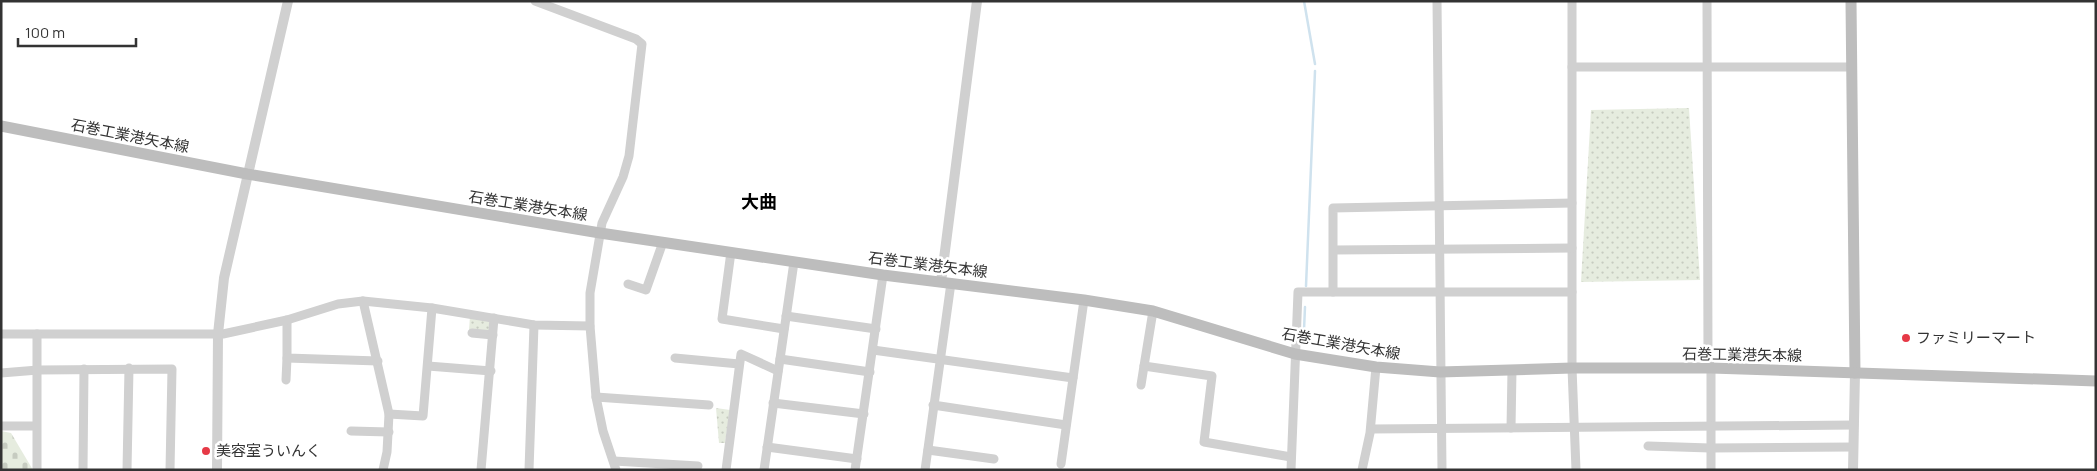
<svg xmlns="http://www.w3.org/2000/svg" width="2097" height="471" viewBox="0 0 2097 471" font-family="Manrope,'Noto Sans JP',sans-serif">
  <defs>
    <pattern id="grass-dots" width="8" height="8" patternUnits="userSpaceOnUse" patternTransform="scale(1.25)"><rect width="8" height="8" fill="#e6ecdf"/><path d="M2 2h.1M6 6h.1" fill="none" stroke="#c6cbc0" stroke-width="1.8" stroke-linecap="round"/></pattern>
    <pattern id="cemetery-stones" width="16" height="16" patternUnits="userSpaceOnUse" patternTransform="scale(1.25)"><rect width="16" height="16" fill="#e6ecdf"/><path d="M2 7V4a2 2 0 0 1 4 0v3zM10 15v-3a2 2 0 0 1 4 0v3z" fill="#c6cbc0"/></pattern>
  </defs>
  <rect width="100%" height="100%" fill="#fff"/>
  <g fill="url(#grass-dots)">
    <path d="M1689,108L1700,280L1581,282L1591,110Z"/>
    <path d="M470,316L487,319L490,323V330H469Z"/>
    <path d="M716,408L730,410L725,443H719Z"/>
  </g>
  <path fill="url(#cemetery-stones)" d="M1,431L11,433L33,470H1Z"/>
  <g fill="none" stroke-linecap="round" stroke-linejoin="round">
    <g stroke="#cfe2ee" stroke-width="2.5">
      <path d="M1304,1L1315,64"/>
      <path d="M1306,286L1315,71"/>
      <path d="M1304,330L1305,307"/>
    </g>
    <g stroke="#d0d0d0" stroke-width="9">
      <path d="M535,1L636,39L642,44L629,156L623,177L602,223L590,293V326L596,397L603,431L616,470"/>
      <path d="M1437,1L1442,470"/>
      <path d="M1572,1V368L1576,470"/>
      <path d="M1707,1L1708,358L1711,368V470"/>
      <path d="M1572,67H1851"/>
      <path d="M1334,250L1572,248"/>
      <path d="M731,252L722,319L784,329"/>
      <path d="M628,284L646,290L663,242"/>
      <path d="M1333,292V208L1572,203"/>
      <path d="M363,301L389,414L387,452L383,470"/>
      <path d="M1153,311L1144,366L1212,376L1204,442L1291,457"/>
      <path d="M786,316L876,329"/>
      <path d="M287,320V358L378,361"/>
      <path d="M472,333L493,335"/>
      <path d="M1,334H223L287,320L338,304L363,301L432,308L534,325L590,326"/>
      <path d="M873,350L1073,378"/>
      <path d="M675,358L739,364"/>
      <path d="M780,359L870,372"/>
      <path d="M428,366L491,371"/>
      <path d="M1,373L38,370L172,369L170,470"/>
      <path d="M286,380L287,358"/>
      <path d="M1141,385L1144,366"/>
      <path d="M596,397L709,405"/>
      <path d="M773,403L864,414"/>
      <path d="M933,405L1066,425"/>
      <path d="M389,414L423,416L432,308"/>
      <path d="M1,426H35"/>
      <path d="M1511,428L1512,370"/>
      <path d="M1371,429L1854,425"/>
      <path d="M351,431L389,432"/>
      <path d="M1648,446L1710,448L1853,447"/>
      <path d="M767,447L857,459"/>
      <path d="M928,450L994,459"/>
      <path d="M614,461L698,466"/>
      <path d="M1061,464L1084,300"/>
      <path d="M37,470V334"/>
      <path d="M83,470L84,369"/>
      <path d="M127,470L129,368"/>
      <path d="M481,470L494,318"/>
      <path d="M529,470L534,325"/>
      <path d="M726,470L741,354L778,371"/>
      <path d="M764,470L794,262"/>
      <path d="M855,470L883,275"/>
      <path d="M925,470L951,283"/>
      <path d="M1291,470L1298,292H1572"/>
      <path d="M1362,470L1370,433L1376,367"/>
    </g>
    <g stroke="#d0d0d0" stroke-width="10">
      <path d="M941,282L977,1"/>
      <path d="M217,470L218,334L224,278L288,1"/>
      <path d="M1853,470L1855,373"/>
    </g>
    <g stroke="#bdbdbd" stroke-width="11">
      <path d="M1851,1L1855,373"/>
      <path d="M1,126L247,174L600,233L883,275L1084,300L1153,311L1295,354L1376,367L1440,372L1572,368H1711L2096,381"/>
    </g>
  </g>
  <g fill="#e63946" stroke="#fff" stroke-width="2">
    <circle cx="1906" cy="338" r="5"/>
    <circle cx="206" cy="451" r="5"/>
  </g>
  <g text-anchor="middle" stroke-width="5" stroke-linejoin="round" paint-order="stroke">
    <g font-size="15" fill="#333" stroke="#fff">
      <text transform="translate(130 136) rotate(11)" y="5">石巻工業港矢本線</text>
      <text transform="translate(528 206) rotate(9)" y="5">石巻工業港矢本線</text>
      <text transform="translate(928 265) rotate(7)" y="5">石巻工業港矢本線</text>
      <text transform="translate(1341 344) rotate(10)" y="5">石巻工業港矢本線</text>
      <text transform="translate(1742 355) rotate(1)" y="5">石巻工業港矢本線</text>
    </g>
    <g font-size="15" fill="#333" stroke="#fff" text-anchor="start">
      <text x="1916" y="343">ファミリーマート</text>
      <text x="216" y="456">美容室ういんく</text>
    </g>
    <g font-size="18" font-weight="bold" fill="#000" stroke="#fff">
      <text x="759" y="208">大曲</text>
    </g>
  </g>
  <rect width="2097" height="471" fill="none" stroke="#333333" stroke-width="5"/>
  <path d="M18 38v8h118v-8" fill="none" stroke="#333333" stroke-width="2.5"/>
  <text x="25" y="38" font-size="15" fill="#333333" stroke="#ffffff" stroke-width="4" paint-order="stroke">100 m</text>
</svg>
